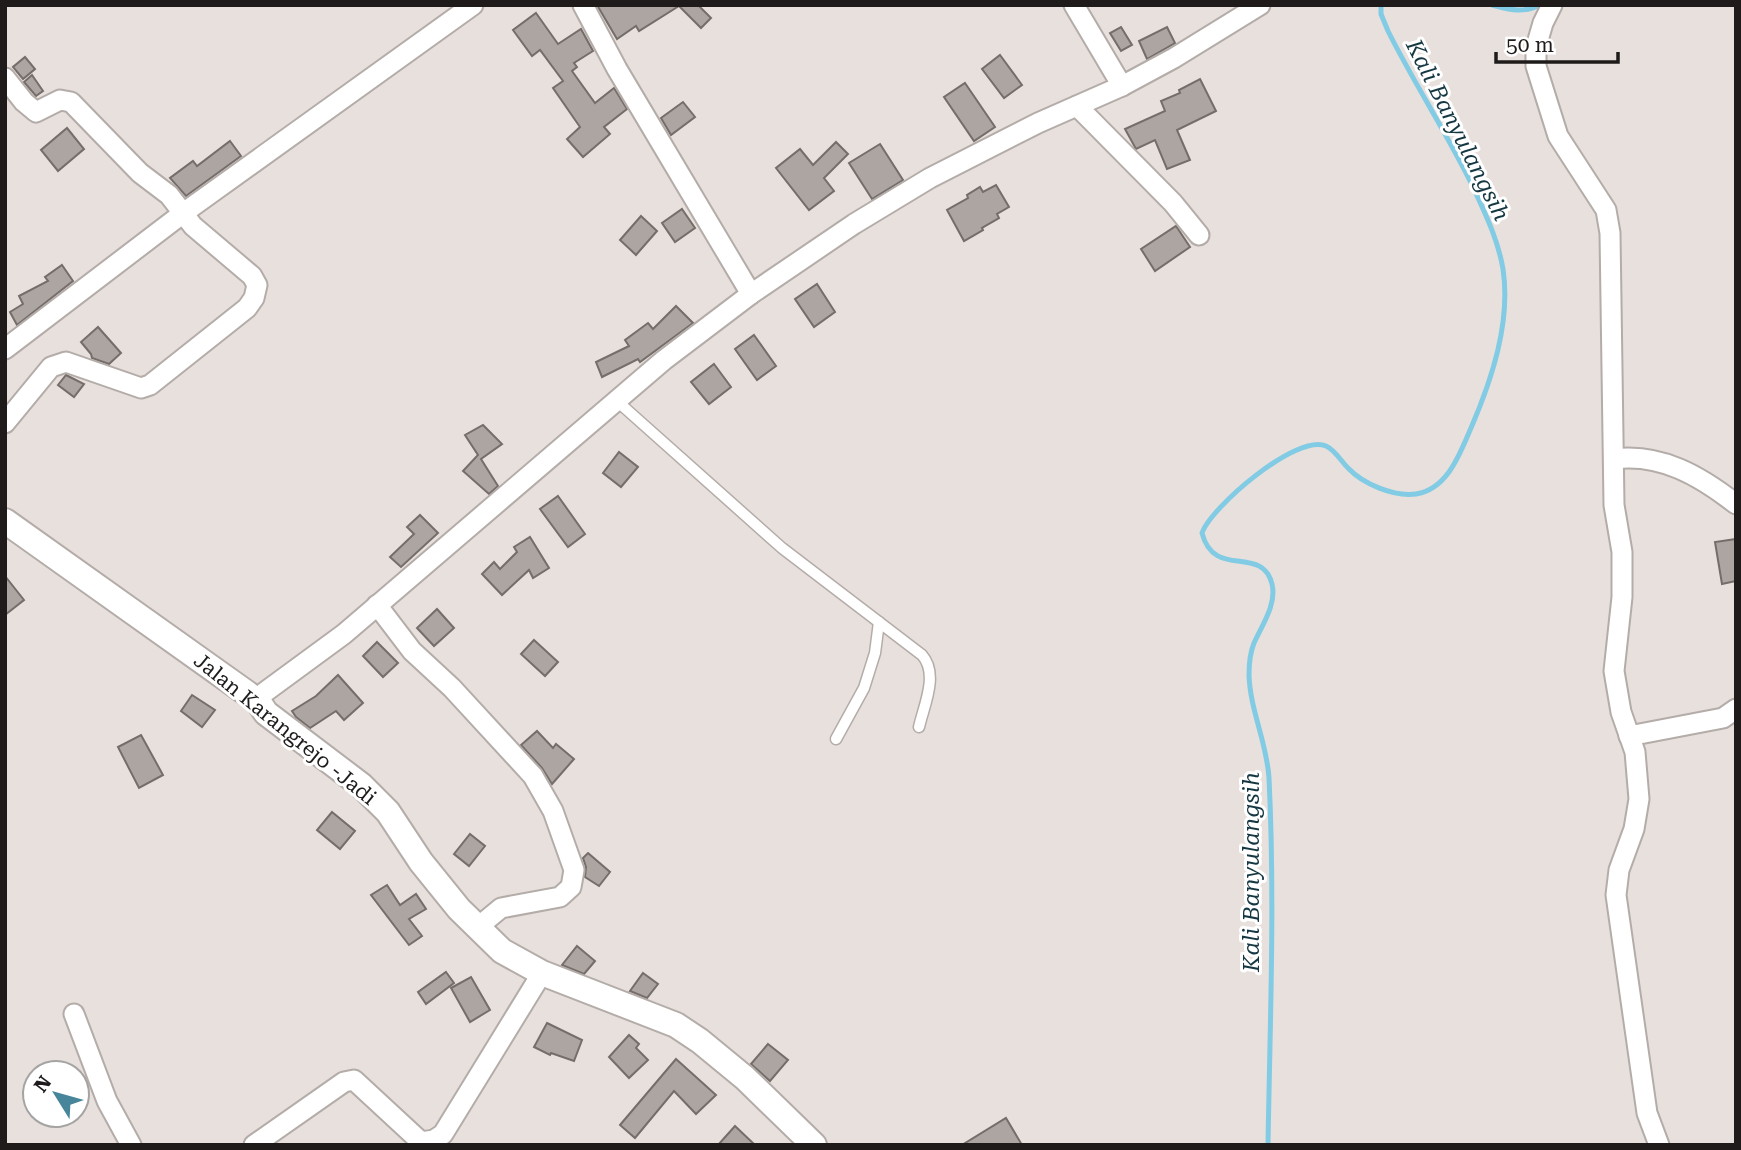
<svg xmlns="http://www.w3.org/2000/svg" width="1741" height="1150" viewBox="0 0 1741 1150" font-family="'Roboto Serif',serif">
  <rect width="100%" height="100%" fill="#e8e0dc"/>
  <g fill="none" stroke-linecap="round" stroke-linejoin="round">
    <g stroke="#81cbe4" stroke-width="5">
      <path d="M1492,5C1508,9 1523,14 1539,5"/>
      <path d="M1268,1145C1270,1023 1275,900 1269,778C1267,743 1250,710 1249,675C1249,664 1250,653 1254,643C1262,625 1277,604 1272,584C1262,544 1214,580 1202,533C1211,507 1297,433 1326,446C1335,450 1341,461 1348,468C1363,484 1394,497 1416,494C1448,489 1460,453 1471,428C1492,379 1511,322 1503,269C1498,240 1486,215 1474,189C1448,135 1415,85 1388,31L1381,14V5"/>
    </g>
  </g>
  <g fill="#ada5a1" stroke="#746d6a" stroke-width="2">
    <path d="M597,5H698L711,18L701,28L679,6L639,31L636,26L617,39Z"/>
    <path d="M536,13L558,44L581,29L593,51L574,63L577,67L572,71L595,103L614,88L627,109L604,127L610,134L583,157L567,139L580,127L553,88L563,81L540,50L532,56L513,30Z"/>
    <path d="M1121,27L1132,45L1121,51L1110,33Z"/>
    <path d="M1167,27L1175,43L1147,59L1139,41Z"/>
    <path d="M1000,55L1022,85L1004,98L982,69Z"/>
    <path d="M25,57L35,69L23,79L13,67Z"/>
    <path d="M32,75L43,91L36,96L24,82Z"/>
    <path d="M1200,79L1216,111L1177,130L1190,160L1167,169L1155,140L1136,149L1125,129L1165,111L1161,101L1180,93L1179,90Z"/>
    <path d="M965,83L995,127L974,141L944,97Z"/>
    <path d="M683,102L695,117L671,135L661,118Z"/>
    <path d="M67,128L84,149L58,171L41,150Z"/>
    <path d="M230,141L241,156L186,196L170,178L193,161L197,166Z"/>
    <path d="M836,142L848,154L824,178L834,191L809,210L776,168L800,149L813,165Z"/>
    <path d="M880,144L903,180L872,199L849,163Z"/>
    <path d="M996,185L1009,207L997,214L999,218L982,228L983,230L964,241L947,210L968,198L967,195L980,187L983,192Z"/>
    <path d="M682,209L695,228L675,242L662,223Z"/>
    <path d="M641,216L657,231L636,255L620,240Z"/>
    <path d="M1176,226L1190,247L1155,271L1141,249Z"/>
    <path d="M62,265L73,281L17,325L10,312L23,304L19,296L48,281L45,277Z"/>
    <path d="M817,284L835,312L814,327L795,299Z"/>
    <path d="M676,306L693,323L640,362L638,359L602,377L596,362L629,346L625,340L648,323L653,329Z"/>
    <path d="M98,327L121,353L109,364L92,358L91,354L81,342Z"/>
    <path d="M754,335L776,366L757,380L735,349Z"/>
    <path d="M714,364L731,387L709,404L691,382Z"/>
    <path d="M66,375L84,384L74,397L58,385Z"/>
    <path d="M483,425L502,444L481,459L498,486L489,494L463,471L478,455L465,435Z"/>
    <path d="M619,452L638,467L621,487L603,473Z"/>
    <path d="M558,496L585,534L568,547L540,509Z"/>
    <path d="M420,515L438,533L401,567L390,557L414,534L407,527Z"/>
    <path d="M530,537L549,568L533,578L529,570L502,595L482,574L494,562L500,569L517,552L514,547Z"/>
    <path d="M1736,539V581L1722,584L1715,542Z"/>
    <path d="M5,576L24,600L5,615Z"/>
    <path d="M437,609L454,628L434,646L417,628Z"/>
    <path d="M534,640L558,662L545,676L521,654Z"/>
    <path d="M377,642L398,663L383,677L363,656Z"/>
    <path d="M338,675L363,703L344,720L336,711L310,728L296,717L292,711L316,696Z"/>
    <path d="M192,695L215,710L202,727L181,711Z"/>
    <path d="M537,731L553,748L556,744L574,759L552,784L542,768L521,745Z"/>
    <path d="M141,735L163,775L139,788L118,747Z"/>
    <path d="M332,812L355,831L340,849L317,830Z"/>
    <path d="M470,834L485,846L469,866L454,854Z"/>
    <path d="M588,853L610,872L599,886L585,877L586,867L583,858Z"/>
    <path d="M387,885L400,905L416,894L426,909L409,919L422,936L409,945L371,895Z"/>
    <path d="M577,946L595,961L584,974L562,965Z"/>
    <path d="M446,972L454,983L426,1004L418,992Z"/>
    <path d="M643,973L658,984L647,998L630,991Z"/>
    <path d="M471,977L490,1010L470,1022L451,988Z"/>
    <path d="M547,1023L582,1040L574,1061L551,1053L550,1055L534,1047Z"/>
    <path d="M629,1035L639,1044L636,1048L648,1060L629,1078L609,1057Z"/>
    <path d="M768,1044L788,1060L770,1081L751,1064Z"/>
    <path d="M676,1059L716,1095L696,1114L674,1091L635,1138L620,1125Z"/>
    <path d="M1006,1118L1022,1145H962Z"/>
    <path d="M735,1126L755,1145H718Z"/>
  </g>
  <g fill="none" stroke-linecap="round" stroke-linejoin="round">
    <defs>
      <g id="service">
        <path d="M617,401L782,548L922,655C939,674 924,705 919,727"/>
        <path d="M836,739L864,688L875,653L879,622"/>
      </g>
      <g id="minor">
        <path d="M583,5L617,69L751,294"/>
        <path d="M1074,5L1122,86"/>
        <path d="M1552,5L1543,23L1536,47V66L1558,136L1606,210L1610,233L1614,505L1622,552V597L1614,671L1621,712L1635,752L1639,799L1634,829L1619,870L1616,895L1647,1113L1659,1145"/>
        <path d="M5,78L24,102L36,112L60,100L71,102L140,173L169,195L193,226L252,276L257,285L254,298L247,308L150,385L141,388L66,362L51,367L5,423"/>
        <path d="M1077,106L1173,203L1199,235"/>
        <path d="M5,349L182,214L473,5"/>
        <path d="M1614,459C1661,453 1700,476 1736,504"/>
        <path d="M377,605L412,651L452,688L533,776L553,811L574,870L571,887L560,897L501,908L478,927"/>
        <path d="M258,701L265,692L344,634L664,360L751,294L854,224L930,178L1038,123L1122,86L1174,58L1260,5"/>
        <path d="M1629,736L1723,718L1736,709"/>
        <path d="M74,1014L107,1101L131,1145"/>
        <path d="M254,1145L344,1082L354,1080L421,1142L434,1140L443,1134L542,973"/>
      </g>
      <path id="tertiary" d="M5,521L258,701L266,713L361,785L388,812L421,862L459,909L502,951L542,973L676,1025L700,1041L745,1078L814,1145"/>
    </defs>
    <use href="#service" stroke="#b4aca8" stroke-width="13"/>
    <use href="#minor" stroke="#b4aca8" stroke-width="23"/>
    <use href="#tertiary" stroke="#b4aca8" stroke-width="28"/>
    <use href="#service" stroke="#fff" stroke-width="10"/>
    <use href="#minor" stroke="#fff" stroke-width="19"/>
    <use href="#tertiary" stroke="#fff" stroke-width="24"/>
  </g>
  <g text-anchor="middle" stroke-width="6" stroke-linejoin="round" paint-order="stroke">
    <g font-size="21" fill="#1e1b1a" stroke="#fff">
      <text transform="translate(285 729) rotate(39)" y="7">Jalan Karangrejo -Jadi</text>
    </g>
    <g font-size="23" font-style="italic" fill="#143742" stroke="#fff">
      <text transform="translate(1458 130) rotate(63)" y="8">Kali Banyulangsih</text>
      <text transform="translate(1251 872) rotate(-90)" y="8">Kali Banyulangsih</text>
    </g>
  </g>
  <rect width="1741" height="1150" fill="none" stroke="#1e1b1a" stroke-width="14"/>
  <g transform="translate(56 1094) rotate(307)"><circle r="33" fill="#ffffff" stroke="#a5a4a3" stroke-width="2"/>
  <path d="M0-5L12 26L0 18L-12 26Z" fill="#46859a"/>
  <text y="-10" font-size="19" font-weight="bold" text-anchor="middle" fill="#1e1b1a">N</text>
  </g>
  <path d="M1496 52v10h122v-10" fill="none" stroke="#1e1b1a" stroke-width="3.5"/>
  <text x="1506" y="52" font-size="21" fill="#1e1b1a" stroke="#ffffff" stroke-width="5" paint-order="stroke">50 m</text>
</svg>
